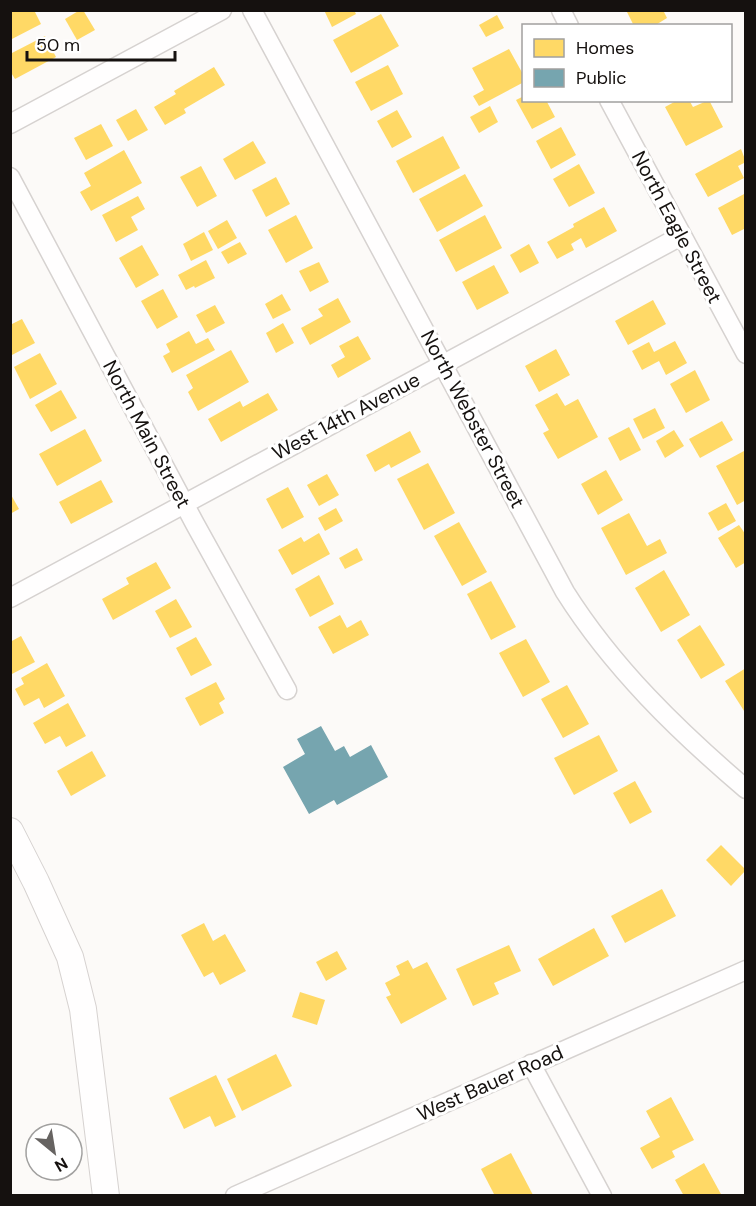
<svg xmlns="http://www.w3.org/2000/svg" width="756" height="1206" viewBox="0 0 756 1206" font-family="'DM Sans',sans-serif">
  <rect width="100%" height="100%" fill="#fcfaf8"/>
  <g fill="#ffd966">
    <path d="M10,10H34L41,24L10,40Z"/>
    <path d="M80,10H83L95,30L77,40L65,19Z"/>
    <path d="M324,10H358L355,12L356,14L332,27Z"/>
    <path d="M626,10H663L667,18L654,26H634Z"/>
    <path d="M381,14L399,46L351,73L333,40Z"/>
    <path d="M497,15L504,28L486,37L479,25Z"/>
    <path d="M45,36L56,57L15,79L10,71V54Z"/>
    <path d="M509,49L524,76V82L479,106L473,96L484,90L472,68Z"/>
    <path d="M388,65L403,94L371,111L355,82Z"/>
    <path d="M214,67L225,85L184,109L186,113L165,125L154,107L176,94L174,91Z"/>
    <path d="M524,96V100H546L555,117L532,129L516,100Z"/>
    <path d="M678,100H689L693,107L709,100L723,127L686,146L665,107Z"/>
    <path d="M490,106L498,122L479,133L470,117Z"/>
    <path d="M136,109L148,130L128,141L116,120Z"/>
    <path d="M397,110L412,137L392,148L377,121Z"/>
    <path d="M101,124L113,146L86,160L74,138Z"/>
    <path d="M561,127L576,155L551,169L536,141Z"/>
    <path d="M443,136L460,168L413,193L396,161Z"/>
    <path d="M253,141L266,163L235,180L223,159Z"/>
    <path d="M741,149L746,162L738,166L744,178L708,197L695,174Z"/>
    <path d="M124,150L142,183L91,211L80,192L91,186L84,173Z"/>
    <path d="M579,164L595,193L569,207L553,179Z"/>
    <path d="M201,166L217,196L197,207L180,177Z"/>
    <path d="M465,174L483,206L437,232L419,199Z"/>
    <path d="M276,177L290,204L266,217L252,190Z"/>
    <path d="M746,193V228L732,235L718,208Z"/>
    <path d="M138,196L145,209L131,217L138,230L116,242L102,215Z"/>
    <path d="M604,207L617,231L586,248L581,238L571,244L574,250L557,259L547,242L574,227L573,224Z"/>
    <path d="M296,215L313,248L286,263L268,230Z"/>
    <path d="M485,215L502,248L456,272L439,240Z"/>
    <path d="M227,220L237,238L218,249L208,231Z"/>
    <path d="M204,232L213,250L191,261L183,244Z"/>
    <path d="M240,242L247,254L228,264L221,252Z"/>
    <path d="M529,244L539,263L520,273L510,255Z"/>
    <path d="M142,245L159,275L136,288L119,258Z"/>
    <path d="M206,260L215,278L195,288L194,286L186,290L178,275Z"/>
    <path d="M319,262L329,282L310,292L299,271Z"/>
    <path d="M494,265L509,293L477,310L462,282Z"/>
    <path d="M163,289L178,317L157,329L141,301Z"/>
    <path d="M282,294L291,310L273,319L265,304Z"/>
    <path d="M338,298L351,322L310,345L301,328L323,316L318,309Z"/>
    <path d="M653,300L666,324L628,345L615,321Z"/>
    <path d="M215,305L225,323L206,333L196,315Z"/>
    <path d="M22,319L35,343L10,356V325Z"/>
    <path d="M283,323L294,343L276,353L266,333Z"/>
    <path d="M189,331L196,344L208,338L215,350L172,373L163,356L170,352L166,344Z"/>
    <path d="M358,336L371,359L338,378L331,365L345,357L339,346Z"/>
    <path d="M675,341L687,363L666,375L659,361L642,370L632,351L649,342L654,352Z"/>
    <path d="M556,349L570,375L539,392L525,366Z"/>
    <path d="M231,350L249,382L198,411L188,392L193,388L186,375Z"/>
    <path d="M40,353L57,384L30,399L14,367Z"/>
    <path d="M695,370L710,400L686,413L670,384Z"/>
    <path d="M61,390L77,418L51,432L35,405Z"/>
    <path d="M268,393L278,410L221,442L208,419L240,401L243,407Z"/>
    <path d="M557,393L565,406L578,399L598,437L558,459L543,433L549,430L535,405Z"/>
    <path d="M655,408L665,428L643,439L633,419Z"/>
    <path d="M722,421L733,440L700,458L689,439Z"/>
    <path d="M629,427L641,450L620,461L608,438Z"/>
    <path d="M85,429L102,461L57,486L39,454Z"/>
    <path d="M674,430L684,446L665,458L656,441Z"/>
    <path d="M410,431L421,452L391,468L389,464L375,472L366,455Z"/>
    <path d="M744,451L746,500L737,505L716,466Z"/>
    <path d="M428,463L455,513L424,530L397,479Z"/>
    <path d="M606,470L623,500L598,515L581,484Z"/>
    <path d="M327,474L339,495L319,506L307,485Z"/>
    <path d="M101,480L113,502L71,524L59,502Z"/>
    <path d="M288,487L304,517L282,529L266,499Z"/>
    <path d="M10,493L19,509L10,514Z"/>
    <path d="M726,503L736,521L718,531L708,513Z"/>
    <path d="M336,508L343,521L325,531L318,518Z"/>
    <path d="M629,513L647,546L660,539L667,553L626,575L601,528Z"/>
    <path d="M459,522L487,572L462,586L434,536Z"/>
    <path d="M739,525L746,535V562L736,568L718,538Z"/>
    <path d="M319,533L330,554L292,575L278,550L301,537L304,542Z"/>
    <path d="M357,548L363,560L345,569L339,558Z"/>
    <path d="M156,562L171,588L113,620L102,599L129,584L126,578Z"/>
    <path d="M664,570L690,615L661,632L635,588Z"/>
    <path d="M319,575L334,604L310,617L295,589Z"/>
    <path d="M491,581L516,627L491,640L467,594Z"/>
    <path d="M176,599L192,627L170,638L155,611Z"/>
    <path d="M340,615L347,628L361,620L369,635L333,654L318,627Z"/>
    <path d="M700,625L725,665L701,679L677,640Z"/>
    <path d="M21,636L35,662L10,675V642Z"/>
    <path d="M196,637L212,665L191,676L176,648Z"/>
    <path d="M526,639L550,682L523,697L499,653Z"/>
    <path d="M47,663L65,696L44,708L39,698L24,706L15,689L24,684L21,678Z"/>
    <path d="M746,668V714L725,681Z"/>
    <path d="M216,682L225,699L219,703L224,713L200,726L185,698Z"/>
    <path d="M567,685L589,724L563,738L541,699Z"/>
    <path d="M68,703L86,736L66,747L60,736L45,744L33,723Z"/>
    <path d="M599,735L618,771L574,795L554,758Z"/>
    <path d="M92,751L106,776L71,796L57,771Z"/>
    <path d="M635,781L652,812L630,824L613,793Z"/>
    <path d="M721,845L746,870L731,886L706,860Z"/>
    <path d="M662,889L676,916L625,943L611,916Z"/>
    <path d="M204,923L213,941L225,934L246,971L220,985L213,972L204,977L181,935Z"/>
    <path d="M594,928L609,956L553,986L538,959Z"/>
    <path d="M509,945L521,971L494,983L499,994L473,1006L456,969Z"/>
    <path d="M337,951L347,969L326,981L316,962Z"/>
    <path d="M408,960L413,969L427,962L447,999L401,1024L386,997L391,995L385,983L400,975L396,966Z"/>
    <path d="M300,992L325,1000L317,1025L292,1017Z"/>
    <path d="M276,1054L292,1086L242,1111L227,1079Z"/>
    <path d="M216,1075L236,1117L215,1127L210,1116L184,1129L169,1098Z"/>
    <path d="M671,1097L694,1140L672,1151L675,1157L652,1169L640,1148L660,1137L646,1111Z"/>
    <path d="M511,1153L533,1195L531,1196H495L481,1169Z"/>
    <path d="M704,1163L722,1196H684L675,1180Z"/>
  </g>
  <path fill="#76a5af" d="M321,726L335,751L344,746L350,757L371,745L388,777L337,805L334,800L309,814L283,767L305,754L297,739Z"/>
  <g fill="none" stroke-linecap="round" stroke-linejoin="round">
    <defs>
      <g id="street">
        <path d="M252,10L565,592C613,668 678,731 746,789"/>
        <path d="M561,10L569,26"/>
        <path d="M609,100L746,354"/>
        <path d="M10,124L222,10"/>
        <path d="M10,177L195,524L287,690"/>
        <path d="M10,598L681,236"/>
        <path d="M531,1064L602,1196"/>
        <path d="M235,1196L746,970"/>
      </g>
      <path id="secondary" d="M10,831L36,882L70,957L83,1009L106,1196"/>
    </defs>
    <use href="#street" stroke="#d6d2d0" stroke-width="21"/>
    <use href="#secondary" stroke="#d6d2d0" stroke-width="28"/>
    <use href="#street" stroke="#fffefe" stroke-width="18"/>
    <use href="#secondary" stroke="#fffefe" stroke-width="26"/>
  </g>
  <g text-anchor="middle" stroke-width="6" stroke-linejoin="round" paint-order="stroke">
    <g font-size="20" fill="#15110f" stroke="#fff">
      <text transform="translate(677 227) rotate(62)" y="7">North Eagle Street</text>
      <text transform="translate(346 416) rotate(-28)" y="7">West 14th Avenue</text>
      <text transform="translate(473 419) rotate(62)" y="7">North Webster Street</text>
      <text transform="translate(147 434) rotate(62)" y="7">North Main Street</text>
      <text transform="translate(490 1083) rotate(-24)" y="7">West Bauer Road</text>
    </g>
  </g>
  <rect width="756" height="1206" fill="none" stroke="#15110f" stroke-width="24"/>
  <rect x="522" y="24" width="210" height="78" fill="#ffffff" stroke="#a1a09f" stroke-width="1.5"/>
  <rect x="534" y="39" width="30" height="18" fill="#ffd966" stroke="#a1a09f" stroke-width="1.5"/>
  <text x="576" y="54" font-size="18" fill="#15110f">Homes</text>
  <rect x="534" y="69" width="30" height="18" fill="#76a5af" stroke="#a1a09f" stroke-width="1.5"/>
  <text x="576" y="84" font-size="18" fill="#15110f">Public</text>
  <g transform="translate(54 1152) rotate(150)"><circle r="28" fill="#ffffff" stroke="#a1a09f" stroke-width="1.5"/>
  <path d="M0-4.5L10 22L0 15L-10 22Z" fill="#666361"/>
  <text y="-9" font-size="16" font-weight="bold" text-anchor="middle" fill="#15110f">N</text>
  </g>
  <path d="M27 51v9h148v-9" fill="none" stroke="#15110f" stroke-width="3"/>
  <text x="36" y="51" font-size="18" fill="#15110f" stroke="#ffffff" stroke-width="4.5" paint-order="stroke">50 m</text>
</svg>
